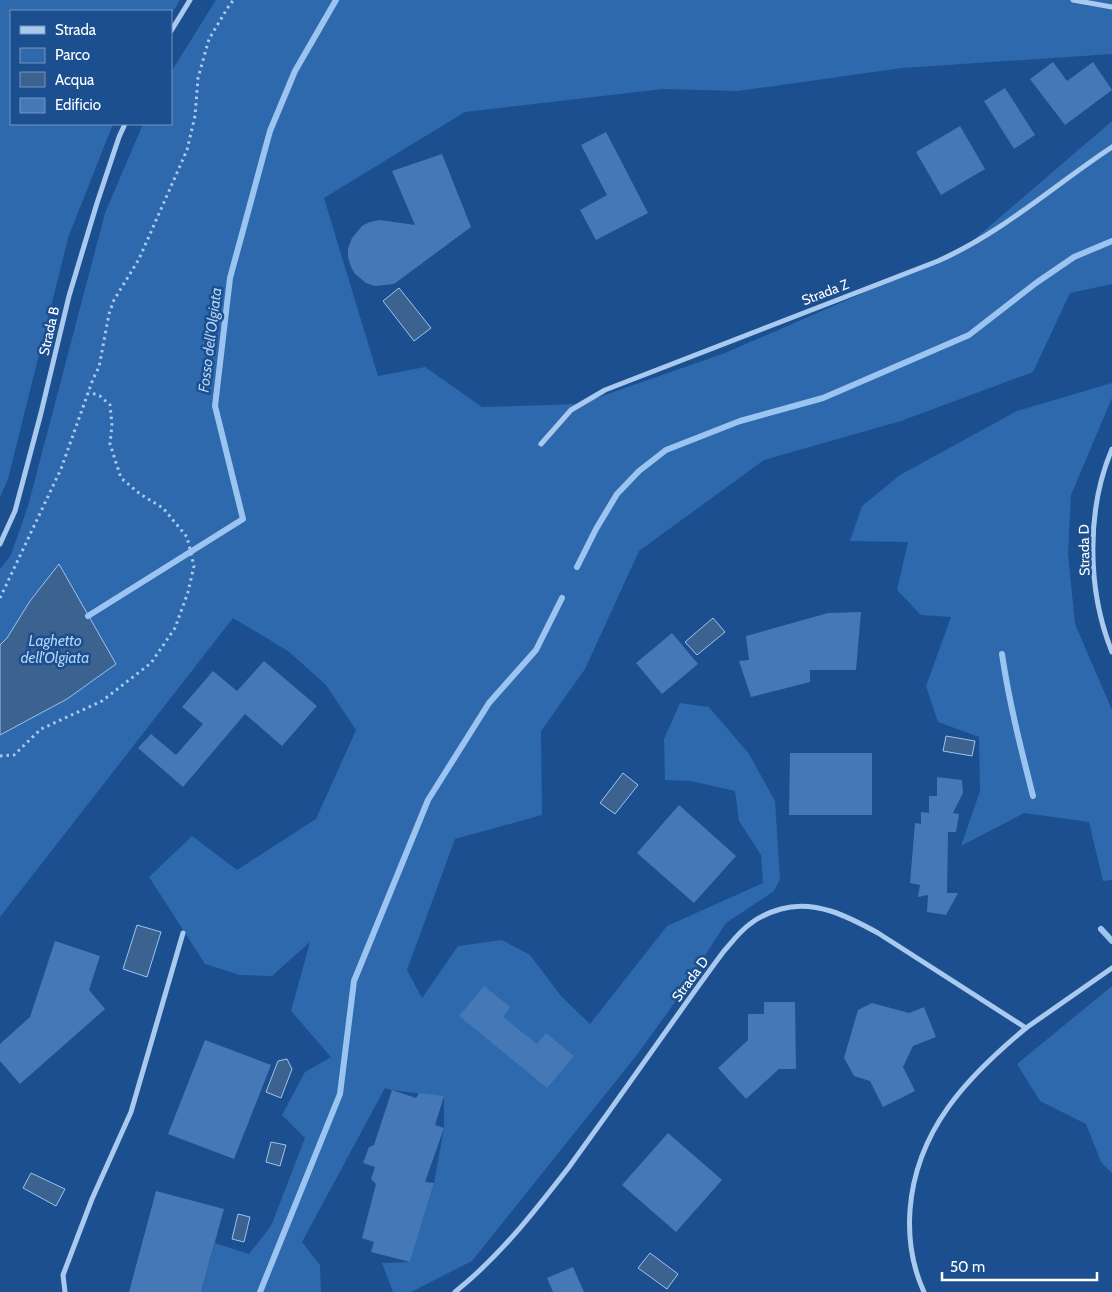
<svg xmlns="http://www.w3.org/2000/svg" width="1112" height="1292" viewBox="0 0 1112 1292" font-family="Cabin,sans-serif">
  <rect width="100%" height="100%" fill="#1b4f8f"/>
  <g fill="#2e69ad">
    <path d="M0,0H180L171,15V11H11V124H113L68,238L8,479L0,497Z"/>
    <path d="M216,0H1112V54L902,68L738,91L663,89L465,112L324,198L378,376L425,367L482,407L579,404L725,353L962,250L1112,121V284L1070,293L1033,372L901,421L764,460L639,551L585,669L541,731L542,815L455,839L407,970L422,998L458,946L502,940L530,955L561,996L590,1024L667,926L763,883L761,855L739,821L735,791L691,781L665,780L664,739L680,703L709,707L749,754L775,801L780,879L774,891L726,923L673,1005L636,1056L472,1261L411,1292H393L382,1263L410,1262L434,1183L444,1128V1097L392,1090L385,1088L302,1242L320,1265L321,1292H201L215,1243L249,1254L271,1226L305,1138L282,1115L305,1072L331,1057L291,1011L310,942L272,976L240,975L205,964L149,877L192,836L237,870L316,819L356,730L326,685L288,651L233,618L0,917V735L67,699L116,664L59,565L30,601L7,638L0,645V569L11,555L28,506L105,213L143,124H171V72Z"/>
    <path d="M1112,383V398L1071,495L1068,554L1075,624L1112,710V880L1103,881L1089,822L1024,813L961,846L980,791L979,737L938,722L926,686L951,617L921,615L897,590L908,542L850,541L862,506L900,475L1017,411Z"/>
    <path d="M1112,986V1173L1101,1162L1086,1124L1040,1101L1017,1064Z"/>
  </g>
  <g fill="#3c6290" stroke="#9cc4f0">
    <path d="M399,288L431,328L414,341L383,301Z"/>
    <path d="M59,564L116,664L67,699L0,735V645L7,638L30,601Z"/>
    <path d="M713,618L725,632L697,655L685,642Z"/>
    <path d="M946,736L975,741L972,756L943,751Z"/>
    <path d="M623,773L638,785L615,814L600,803Z"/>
    <path d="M137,925L161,932L147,977L123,969Z"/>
    <path d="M287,1059L292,1069L281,1098L266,1092L278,1061Z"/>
    <path d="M271,1142L286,1145L280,1166L266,1162Z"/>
    <path d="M31,1173L65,1189L56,1206L23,1188Z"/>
    <path d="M238,1214L250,1217L244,1242L232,1239Z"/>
    <path d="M650,1253L678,1274L667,1289L638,1268Z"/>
  </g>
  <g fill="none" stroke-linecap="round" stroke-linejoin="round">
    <g stroke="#9cc4f0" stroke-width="6">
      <path d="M577,567L596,529L617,494L639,471L666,450L740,421L823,398L969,335L1036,283L1074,257L1112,241"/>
      <path d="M88,616L243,519L215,406L230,278L270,131L295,71L336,0"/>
      <path d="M1002,654C1009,702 1021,749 1033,796"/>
      <path d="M1101,929L1112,941"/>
      <path d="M260,1292L340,1094L354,981L428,800L489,703L536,650L562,598"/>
    </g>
  </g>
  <g fill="#4478b7">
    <path d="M1053,62L1067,81L1093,62L1112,90L1065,125L1030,79Z"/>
    <path d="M1005,88L1035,135L1014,149L984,101Z"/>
    <path d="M960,126L985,169L941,195L916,152Z"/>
    <path d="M606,132L648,213L596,240L580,210L607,195L581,145Z"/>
    <path d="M442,154L471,227L394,284L375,286L366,283L355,274L351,267L348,257V248L352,238L362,226L370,222L380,220L415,225L392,171Z"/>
    <path d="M861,612L856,670H810V682L751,697L739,661L749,660L746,636L828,613Z"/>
    <path d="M672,633L698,664L662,694L636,663Z"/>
    <path d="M264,661L317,706L282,746L245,714L183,787L138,748L151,734L176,755L203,724L182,707L213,671L237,691Z"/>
    <path d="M790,753H872V815H789Z"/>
    <path d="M937,777L962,780L963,793L953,813L959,814L956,832H948L947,893H958L946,915L927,912L928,895L918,897L920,885L910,883L915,823L921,824V812L929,813V796H937Z"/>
    <path d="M679,805L736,856L694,903L637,853Z"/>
    <path d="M55,941L100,956L89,990L105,1009L20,1084L0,1061V1044L30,1017Z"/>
    <path d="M484,986L510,1007L503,1017L537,1044L546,1033L574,1056L547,1088L459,1016Z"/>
    <path d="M764,1002H795L796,1069H779L746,1099L718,1068L748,1040V1014H764Z"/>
    <path d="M872,1003L909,1013L924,1007L936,1037L913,1046L903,1067L915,1091L883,1107L870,1081L854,1076L844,1058L858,1010Z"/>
    <path d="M205,1040L271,1065L234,1159L168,1134Z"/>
    <path d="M392,1090L416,1098L419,1093L444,1096L435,1125L444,1128L425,1182L434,1183L410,1262L371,1252L374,1242L362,1238L376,1184L371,1179L375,1167L363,1163L369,1147L374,1145Z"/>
    <path d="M668,1133L722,1180L676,1232L622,1185Z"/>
    <path d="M156,1191L224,1209L201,1292H129Z"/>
    <path d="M573,1267L584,1292H553L547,1278Z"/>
  </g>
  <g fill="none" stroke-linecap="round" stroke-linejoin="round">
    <g stroke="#a9c9ee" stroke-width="3" stroke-dasharray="2.5 4" stroke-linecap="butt">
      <path d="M0,598L61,469L93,379L99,367L109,314L114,300L139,259L187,150L195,116L198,78L209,39L230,4L234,0"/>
      <path d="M0,756L14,755L41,729L102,701L151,663L175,628L188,592L194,566L187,537L163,508L140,494L121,478L110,444L112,425L110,405L100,396L89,392"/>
    </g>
    <g stroke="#a9c9ee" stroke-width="5">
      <path d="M1073,0L1112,7"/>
      <path d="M171,31L190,0"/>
      <path d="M541,444L571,410L605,390L938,261C1003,232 1053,186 1112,147"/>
      <path d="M1112,449C1086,510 1087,590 1112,652"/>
      <path d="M0,544L15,511L41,413L69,296L97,203L119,137L125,124"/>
      <path d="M1026,1028L1112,968"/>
      <path d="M65,1292L63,1275L92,1199L131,1112L183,933"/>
      <path d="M455,1292C500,1256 534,1212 569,1167C606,1116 643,1064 679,1013C694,992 709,971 724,951C732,942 740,931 750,924C759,917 770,912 781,909C815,899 849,917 878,933L1026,1028C967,1077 916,1130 910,1210C908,1238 912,1266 924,1292"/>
    </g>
  </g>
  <g text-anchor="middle" stroke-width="5" stroke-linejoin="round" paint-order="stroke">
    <g font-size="14" fill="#fff" stroke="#1b4f8f">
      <text transform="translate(825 292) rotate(-21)" y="5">Strada Z</text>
      <text transform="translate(49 331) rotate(-77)" y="5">Strada B</text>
      <text transform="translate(1084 550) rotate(-91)" y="5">Strada D</text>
      <text transform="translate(690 979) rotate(-54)" y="5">Strada D</text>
    </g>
    <g font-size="15" font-style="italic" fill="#b5d3f5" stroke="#1b4f8f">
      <text transform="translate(210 340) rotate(-83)" y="5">Fosso dell’Olgiata</text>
      <text x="55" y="646">Laghetto<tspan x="55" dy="17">dell'Olgiata</tspan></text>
    </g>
  </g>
  <rect x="10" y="10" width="162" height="115" fill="#1b4f8f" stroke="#7695bc"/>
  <rect x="20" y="26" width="25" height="8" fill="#a9c9ee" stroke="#7695bc"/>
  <text x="55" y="35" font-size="15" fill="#ffffff">Strada</text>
  <rect x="20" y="48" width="25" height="15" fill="#2e69ad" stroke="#7695bc"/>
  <text x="55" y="60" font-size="15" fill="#ffffff">Parco</text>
  <rect x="20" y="72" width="25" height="15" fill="#3c6290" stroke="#7695bc"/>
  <text x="55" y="85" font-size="15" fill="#ffffff">Acqua</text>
  <rect x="20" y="98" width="25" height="15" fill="#4478b7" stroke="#7695bc"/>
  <text x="55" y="110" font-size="15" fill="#ffffff">Edificio</text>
  <path d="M942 1272v8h155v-8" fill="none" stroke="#ffffff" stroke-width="2.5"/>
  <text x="950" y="1272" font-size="15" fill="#ffffff" stroke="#1b4f8f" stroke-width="4" paint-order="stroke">50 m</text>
</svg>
